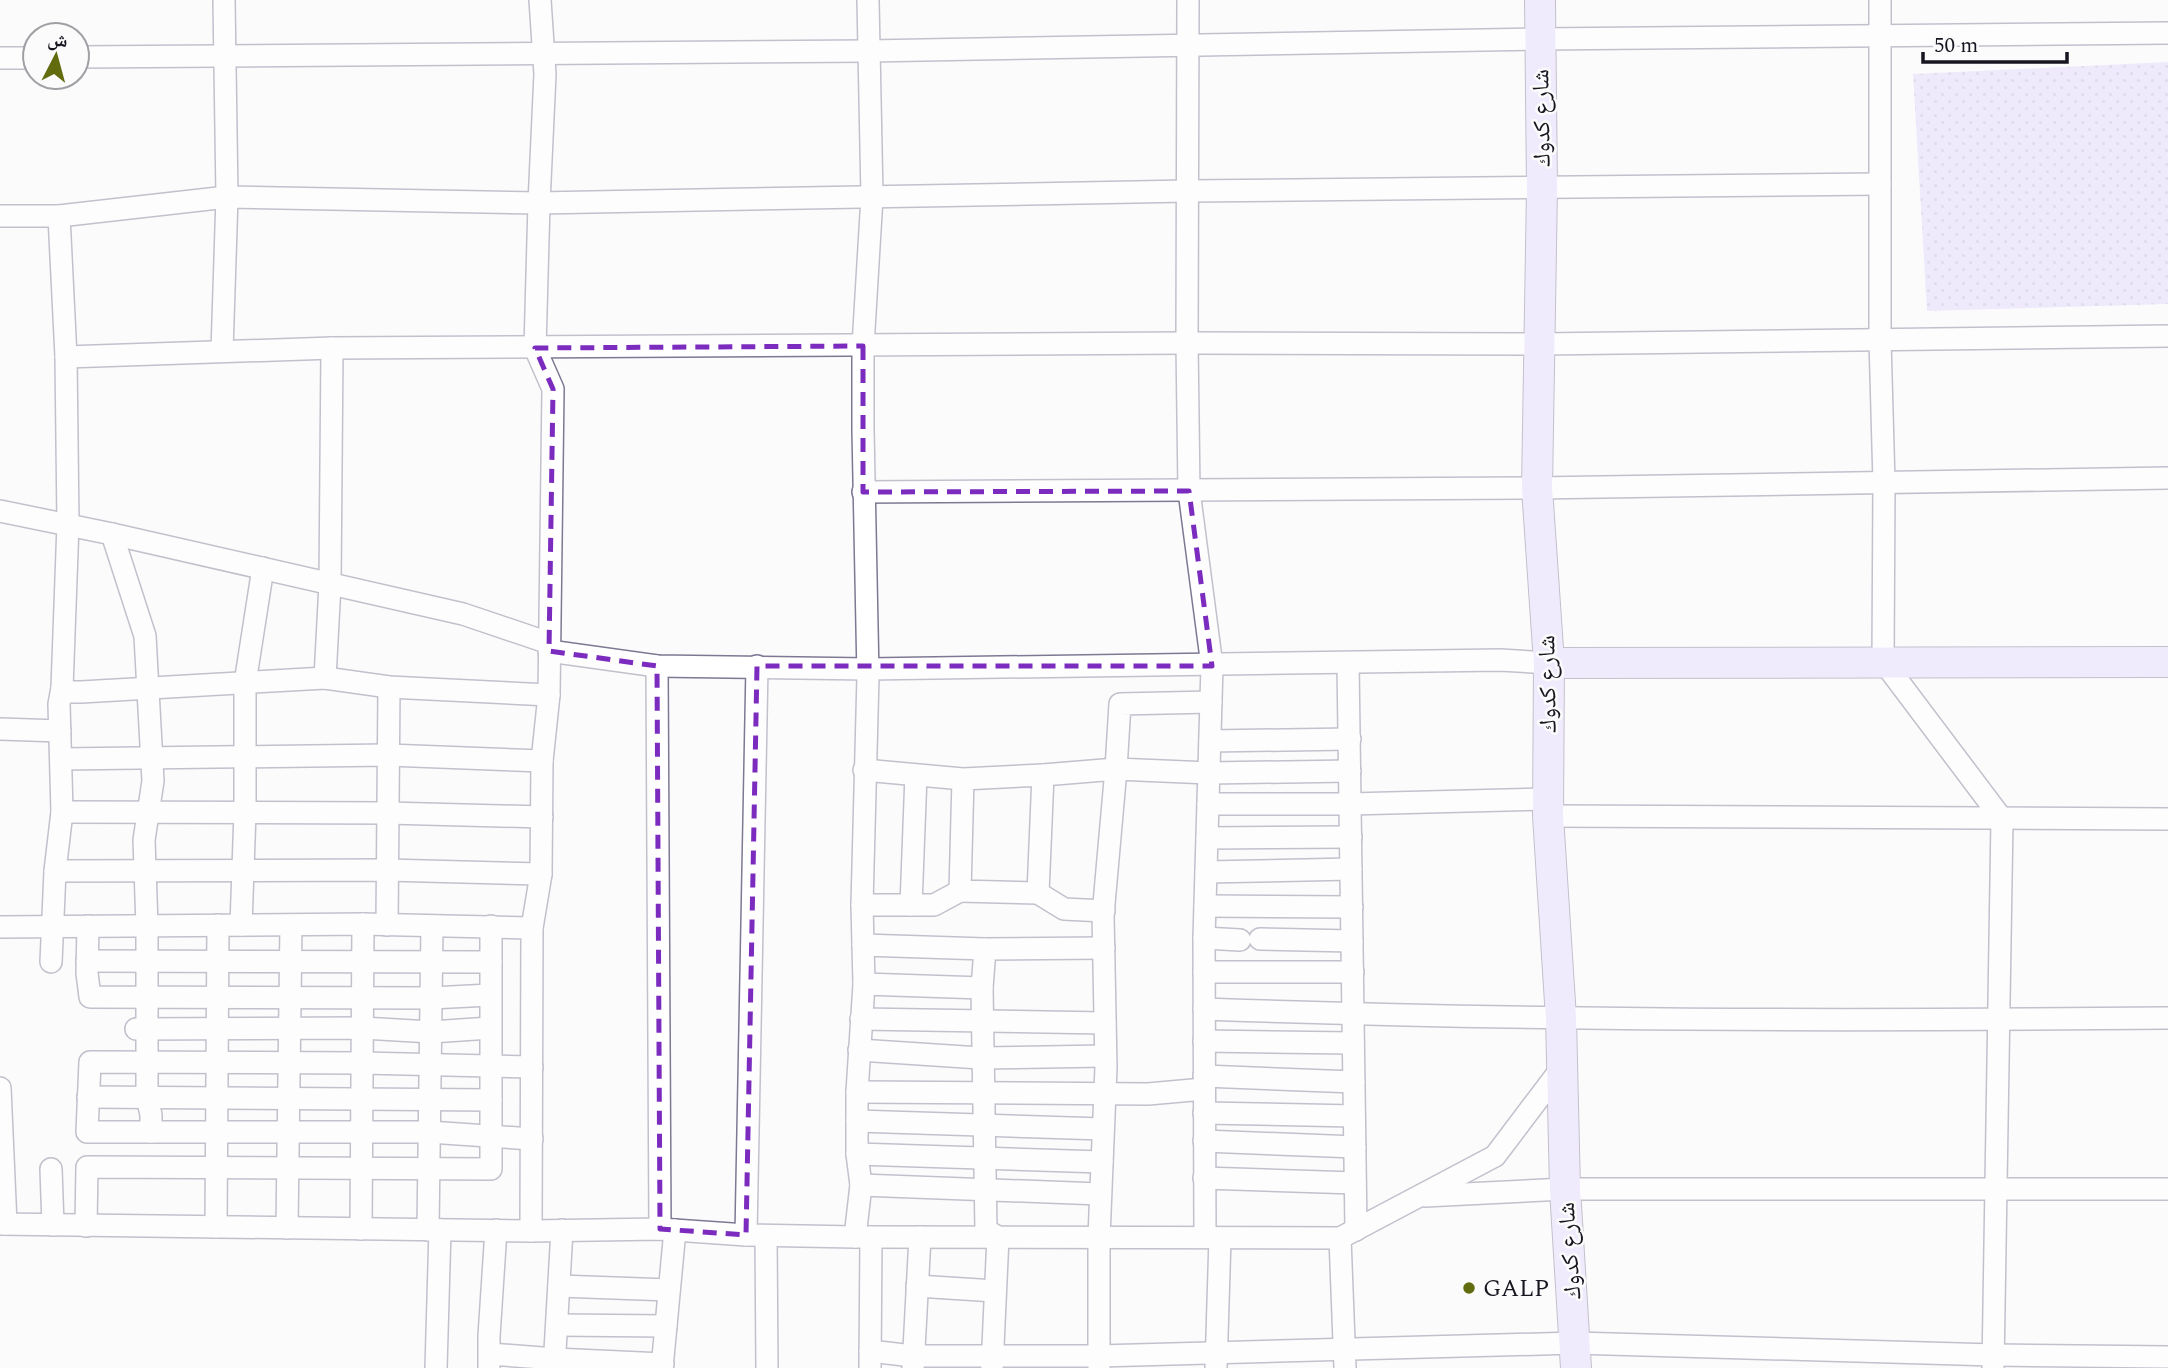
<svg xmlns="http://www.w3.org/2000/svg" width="2168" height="1368" viewBox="0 0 2168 1368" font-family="Spectral,'Noto Naskh Arabic',serif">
  <defs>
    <pattern id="grass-dots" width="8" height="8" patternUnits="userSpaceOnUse" patternTransform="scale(1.75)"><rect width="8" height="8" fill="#ddd5fd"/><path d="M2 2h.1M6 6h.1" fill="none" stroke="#bdb6d8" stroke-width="1.8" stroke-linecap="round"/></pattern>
  </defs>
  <rect width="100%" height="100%" fill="#fbfbfb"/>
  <path fill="url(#grass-dots)" d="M2168,62V304L1927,311L1913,74Z"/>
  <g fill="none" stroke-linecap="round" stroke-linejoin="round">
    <defs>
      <g id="street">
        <path d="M1188,0L1187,343L1189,491L1212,666L1204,938L1205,1237"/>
        <path d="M1880,0V340L1884,483L1883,661L2002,819L1993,1368"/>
        <path d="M77,57L869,51L1540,39L2168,33"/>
        <path d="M0,58H35"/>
        <path d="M0,216H59L227,197L539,203L1187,191L1880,184"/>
        <path d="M59,216L66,357L68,524L62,688L69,692H81L325,678L389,687L549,695"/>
        <path d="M222,351L227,197L224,0"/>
        <path d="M66,357L332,348L1187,343L1541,344L2168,336"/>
        <path d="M863,492L1537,488L2168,478"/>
        <path d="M0,511L112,534L463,614L549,643"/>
        <path d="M112,534L145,636L153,781L144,840L147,926V1097L151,1115V1132"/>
        <path d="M549,651L657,666L868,669L1500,660L1549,663"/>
        <path d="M1348,663L1356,1230"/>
        <path d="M657,666L660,1229"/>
        <path d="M325,678L330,584L332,348"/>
        <path d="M1211,702L1120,704L1116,769L1209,773L1350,771"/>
        <path d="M0,729L60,731"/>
        <path d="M1210,741L1350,739"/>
        <path d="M61,759L388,755L542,761"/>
        <path d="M864,770L963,779L1043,775L1038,893L960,891L963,779"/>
        <path d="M1043,775L1116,769L1103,915L1106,1067L1099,1237V1368"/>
        <path d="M1208,804H1350L1548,799"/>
        <path d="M62,812L388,813L542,817"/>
        <path d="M1548,816L2168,819"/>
        <path d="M1207,838L1351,837"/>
        <path d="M55,871L387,870L541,874"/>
        <path d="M1206,872L1351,869"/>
        <path d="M1038,893L1064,909L1104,911"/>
        <path d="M862,905H934L960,891"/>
        <path d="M911,905L916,775"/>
        <path d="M1205,906L1352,907"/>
        <path d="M241,925L245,812V683L263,568"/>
        <path d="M387,925L389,687"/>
        <path d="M88,926L87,973L90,997L431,998L490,995"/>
        <path d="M0,927L363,924L532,928"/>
        <path d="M1204,938L1240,940"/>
        <path d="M1260,939L1352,941"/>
        <path d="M863,945L985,949"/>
        <path d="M87,961L491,962"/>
        <path d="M51,962L55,871L62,812L59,704L62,688"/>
        <path d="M1204,972H1353"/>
        <path d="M864,984L982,988L985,949L1104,948"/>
        <path d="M982,988L986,1230L998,1237L992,1368"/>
        <path d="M1204,1009C1525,1021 1847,1021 2168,1018"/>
        <path d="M861,1019L1105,1023"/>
        <path d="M136,1029L363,1028L431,1032L490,1028"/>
        <path d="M1204,1041L1353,1043"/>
        <path d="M859,1050L980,1058L1105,1056"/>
        <path d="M1204,1076L1354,1082"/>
        <path d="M0,1088L6,1224"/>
        <path d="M857,1092L1148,1094L1204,1089"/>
        <path d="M88,1097L491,1100"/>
        <path d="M1204,1113L1354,1116"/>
        <path d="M857,1121L1103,1129"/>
        <path d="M532,1139L429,1132H87L90,1062L363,1063L532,1067"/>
        <path d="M1204,1141L1355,1147"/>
        <path d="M857,1154L1102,1162"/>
        <path d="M51,1169L53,1225"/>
        <path d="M1204,1178L1355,1183"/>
        <path d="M861,1185L1100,1194"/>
        <path d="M1425,1196L1565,1189H2168"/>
        <path d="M0,1224L531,1231L660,1229L746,1235L855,1237L1340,1238L1495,1156L1560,1070"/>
        <path d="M86,1226L87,1167L491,1169V926"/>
        <path d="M216,1227L218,925"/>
        <path d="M287,1228L291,925"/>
        <path d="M361,1229L363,924"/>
        <path d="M428,1230L432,926"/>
        <path d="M531,1231L532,928L541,874L542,761L549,695L553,389L535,348L539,203L545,74L540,0"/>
        <path d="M746,1235L757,666"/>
        <path d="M766,1236L767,1368"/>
        <path d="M855,1237L861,1185L857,1154V1092L864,984L862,905L868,676L863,430V346L872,197L868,0"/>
        <path d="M1340,1238L1345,1368"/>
        <path d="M559,1286L669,1290"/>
        <path d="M917,1286L995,1291"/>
        <path d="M557,1325L666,1326"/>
        <path d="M870,1351L913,1356H1099L1575,1343L1994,1355L2168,1357"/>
        <path d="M490,1354L555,1359L663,1364"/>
        <path d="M436,1368L440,1230"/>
        <path d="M489,1368V1336L496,1230"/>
        <path d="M554,1368L562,1230"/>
        <path d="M662,1368L675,1230"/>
        <path d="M870,1368L871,1237"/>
        <path d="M913,1368L920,1237"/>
        <path d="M1216,1368L1220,1238"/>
      </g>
      <g id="secondary">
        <path d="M1540,0L1542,188L1537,488L1549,663L1548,816L1561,1018L1565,1189L1576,1368"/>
        <path d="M1549,663L2168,662"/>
      </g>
    </defs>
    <use href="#street" stroke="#7e7893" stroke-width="24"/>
    <use href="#secondary" stroke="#7e7893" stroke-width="32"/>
    <use href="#street" stroke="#fff" stroke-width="21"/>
    <use href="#secondary" stroke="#e2d8fc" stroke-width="30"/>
  </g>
  <path d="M0 0H2168V1368H0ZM863,346V492L1189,491L1212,666H757L746,1235L660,1229L657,666L549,651L553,389L535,348Z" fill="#fbfbfb" fill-opacity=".55" fill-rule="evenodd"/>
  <path fill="none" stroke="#7b2cbf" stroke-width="5" stroke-dasharray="14 9" stroke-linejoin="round" d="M863,346V492L1189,491L1212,666H757L746,1235L660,1229L657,666L549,651L553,389L535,348Z"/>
  <circle fill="#636b0f" stroke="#fbfbfb" stroke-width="2.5" cx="1469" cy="1288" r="7"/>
  <g text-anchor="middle" stroke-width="5" stroke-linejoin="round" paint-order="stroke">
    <g font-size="24" fill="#17151f" stroke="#fbfbfb">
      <text transform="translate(1541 118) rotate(-91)" y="8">شارع كدوك</text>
      <text transform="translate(1547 684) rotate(-91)" y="8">شارع كدوك</text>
      <text transform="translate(1569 1251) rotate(-94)" y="8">شارع كدوك</text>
    </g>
    <g font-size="24" fill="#17151f" stroke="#fbfbfb" text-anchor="start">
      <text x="1483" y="1296">GALP</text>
    </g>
  </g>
  <g transform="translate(56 56) rotate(6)"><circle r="33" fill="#fbfbfb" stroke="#a09fa3" stroke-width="2"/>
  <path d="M0-5L12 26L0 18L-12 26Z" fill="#636b0f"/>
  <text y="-10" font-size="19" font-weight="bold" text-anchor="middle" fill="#17151f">ش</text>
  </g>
  <path d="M1923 52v10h144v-10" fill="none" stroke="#17151f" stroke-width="3.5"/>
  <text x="1934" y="52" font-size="21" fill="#17151f" stroke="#fbfbfb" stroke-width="5" paint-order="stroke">50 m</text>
</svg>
